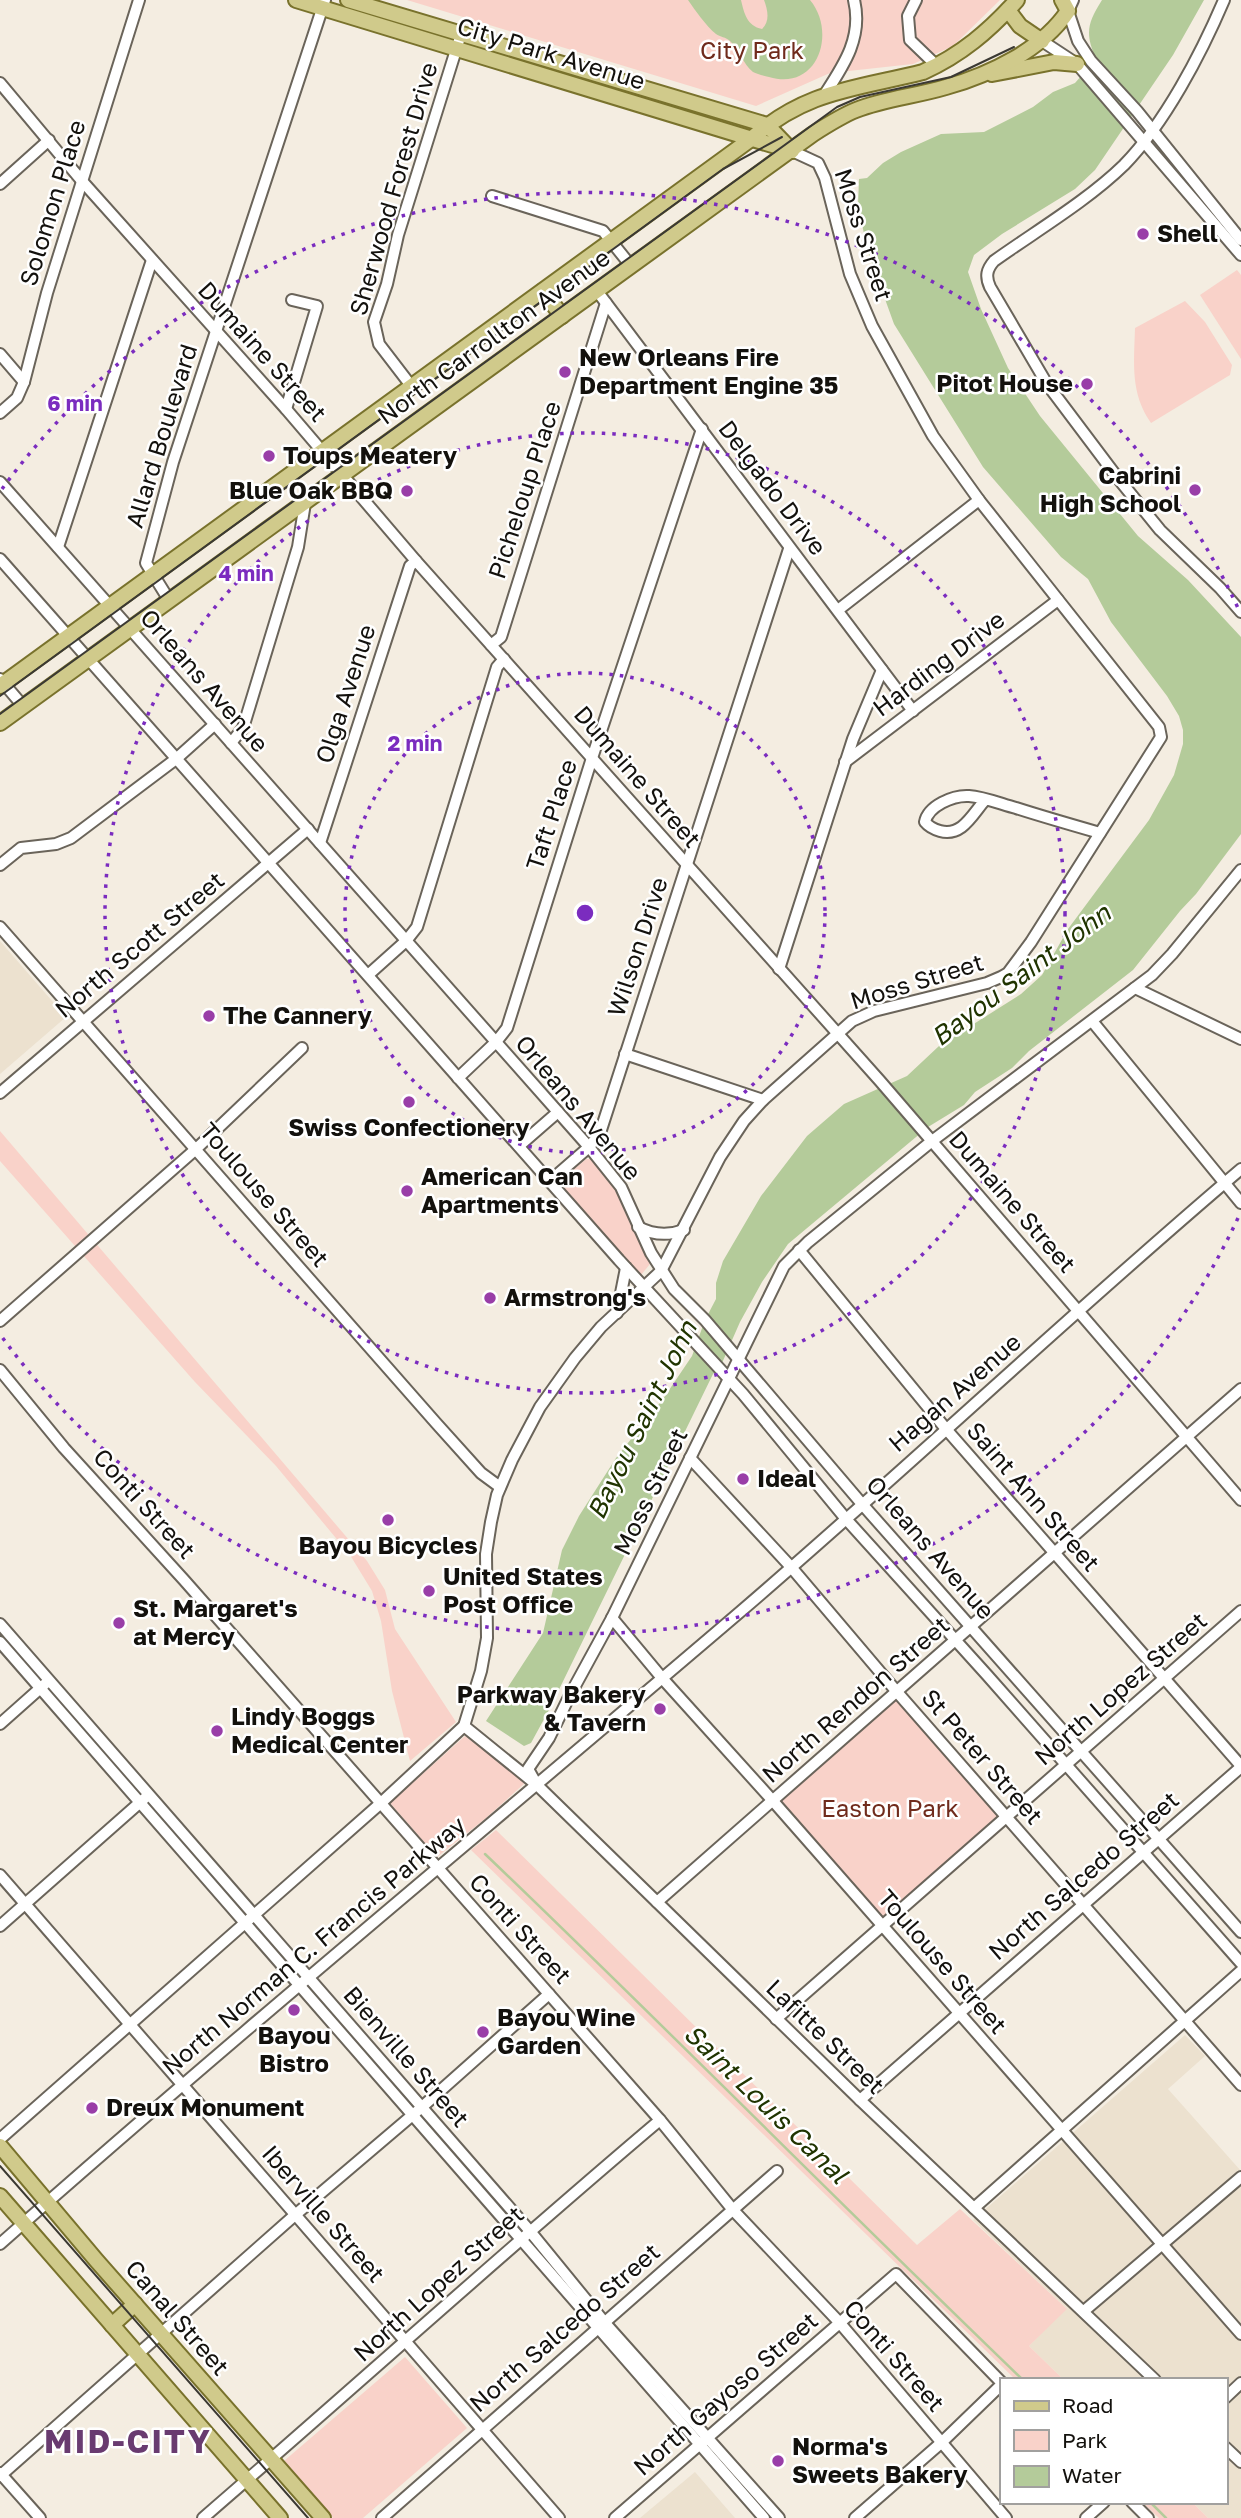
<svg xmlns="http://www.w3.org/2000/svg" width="1241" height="2518" viewBox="0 0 1241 2518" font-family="'Golos Text',sans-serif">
  <rect width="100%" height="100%" fill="#f4ede1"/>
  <g fill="#ece1cf">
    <path d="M0,941L66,1017L0,1074Z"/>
    <path d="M1185,2035L1205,2056L1168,2089L1241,2171V2518H1208L1192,2502H1225V2380H1064L1029,2346L1066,2308L973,2220Z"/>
    <path d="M695,2472L735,2518H640Z"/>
  </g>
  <g fill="#f9d2c9">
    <path d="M407,0H1000L953,46L913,64L830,73L756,106Z"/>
    <path d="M1237,270L1241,275V359L1200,295Z"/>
    <path d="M1185,301L1205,322L1232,365L1230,375L1151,423C1130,393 1134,363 1135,328Z"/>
    <path d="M0,1131L367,1561L385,1590L395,1629L456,1722L410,1761L392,1691L381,1621L372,1591L350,1555L276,1466L195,1382L0,1161Z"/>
    <path d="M586,1159H591L618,1193L650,1264L641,1275L560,1184L561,1180Z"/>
    <path d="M897,1692L1007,1817L883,1926L773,1801Z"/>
    <path d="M465,1736L526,1782L485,1819L437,1857L390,1803Z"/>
    <path d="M496,1830L917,2245L960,2209L1067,2309L1029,2346L1064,2380H1016L471,1850Z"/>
    <path d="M405,2357L467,2428L363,2518H333L284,2461Z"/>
    <path d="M1142,2502H1192L1208,2518H1159Z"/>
  </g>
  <g fill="#b4cb9a">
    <path d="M688,0H741C744,13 747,26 762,29C770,21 768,11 764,0H810C837,32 818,92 769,77C764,76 757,74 753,72C743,64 739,49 730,41C726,37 720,37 716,34C706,26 695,10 688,0Z"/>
    <path d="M1102,0H1204L1173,55L1095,170L1075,189L1002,234L974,255L968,272L981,309L1008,368L1040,416L1138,536L1188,580L1241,637V834L1196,894L1180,911L1133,970L1029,1051L1012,1068L975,1092L964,1105L928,1127L788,1244L762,1282L740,1322L722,1363L713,1374L549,1710L531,1743L524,1746L486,1721L543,1633L562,1550L579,1516L616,1458L663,1399L692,1356L705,1320L716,1299V1283L723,1261L761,1196L807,1136L844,1104L907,1076L939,1046L1021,994L1042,975L1068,929L1149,820L1174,775L1183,744V730L1179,716L1167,696L1111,622L1088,579L1061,557L983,467L894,324L868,252L858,206L859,179L867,178L883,163L901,152L941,134L984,132L1033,107L1053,92L1075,83L1096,59C1085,33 1087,24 1102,0Z"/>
  </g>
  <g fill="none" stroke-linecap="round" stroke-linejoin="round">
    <g stroke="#b4cb9a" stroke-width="2.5">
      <path d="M485,1854C666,2027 842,2206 1023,2380"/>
      <path d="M1150,2502L1166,2518"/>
    </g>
    <defs>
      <g id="minor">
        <path d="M916,0L908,16L910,40L937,66"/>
        <path d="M1073,0L1068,11L1078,41L1091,61L1137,111L1241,240"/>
        <path d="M1224,0C1201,54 1165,123 1124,165C1087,201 1036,231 994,261C987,269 985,276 990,287L1047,384L1117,477L1160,530L1220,588L1241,612"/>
        <path d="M1042,41L1077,64L1241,255"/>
        <path d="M0,83L82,181L286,409L416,561L880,1081L1241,1500"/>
        <path d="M825,94C844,65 863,37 854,0"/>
        <path d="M0,184L49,140"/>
        <path d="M492,196L603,231L631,266"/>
        <path d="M597,291L913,711"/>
        <path d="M0,354L24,382"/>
        <path d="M412,387L379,344L374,322L387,284L398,235L461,34"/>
        <path d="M286,409L317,306L292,300"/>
        <path d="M0,413L17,398L24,382L47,293L139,0"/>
        <path d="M0,482L589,1147L621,1187L651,1253L674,1289L705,1320L862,1504L1241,1932"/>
        <path d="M58,547L152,260"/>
        <path d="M0,559L619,1260L743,1394L846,1519L987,1675L1241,1963"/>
        <path d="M169,600L146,563L173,462L325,0"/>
        <path d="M838,610L979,500"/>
        <path d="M491,645L501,637L606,303"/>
        <path d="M0,679L23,706"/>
        <path d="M231,743L243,728L298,547L305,503"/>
        <path d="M845,762L1058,600"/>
        <path d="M985,800C972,815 962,837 940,831C933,829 929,827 925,822C928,806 953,795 969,796C984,797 1001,804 1016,808C1044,817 1072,825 1100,833"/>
        <path d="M320,843L410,566L416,561"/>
        <path d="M0,865L21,848L56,844L71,838L176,759L215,724"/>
        <path d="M0,927L436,1423L481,1473L500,1487"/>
        <path d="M779,969L853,739L882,670"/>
        <path d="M368,975L406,941L417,927L497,667L504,659"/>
        <path d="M1135,988L1241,1039"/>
        <path d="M1092,1021L1241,1203"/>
        <path d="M625,1054L763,1100"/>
        <path d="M458,1078L496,1042L507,1028L592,758L702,429"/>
        <path d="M0,1093L308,829"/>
        <path d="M519,1146L558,1112"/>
        <path d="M550,1181L589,1147L600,1133L789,549"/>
        <path d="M638,1227C653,1235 668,1236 684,1230"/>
        <path d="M799,1250L946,1429L1241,1766"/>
        <path d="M617,1313L626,1268"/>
        <path d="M0,1321L196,1149L302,1048"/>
        <path d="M0,1370L64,1448L184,1580L660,2120L733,2210L839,2322L1006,2518"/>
        <path d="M690,1458L791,1567L897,1692L1241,2085"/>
        <path d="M612,1618L662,1678L773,1801L1241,2334"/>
        <path d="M0,1624L529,2230L605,2323L779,2518"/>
        <path d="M0,1642L764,2518"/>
        <path d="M0,1724L45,1684"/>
        <path d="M464,1726L537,1785L860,2100L1155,2380"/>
        <path d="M537,1785L528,1769L549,1738L570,1695L612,1618L784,1266L808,1242L932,1141L1152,975L1172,954L1241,870"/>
        <path d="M0,1875L559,2518"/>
        <path d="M657,1902L1241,1389"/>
        <path d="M0,1926L145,1798"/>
        <path d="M776,2019L1241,1611"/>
        <path d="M860,2100L1241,1767"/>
        <path d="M0,2139L381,1803L464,1726L481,1671L487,1638L486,1554L491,1522L497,1495L512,1460L540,1407L575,1358L601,1327L661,1271L720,1157L744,1121L763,1100L852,1021L874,1011L987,983L1001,977L1008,973L1031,942L1161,737L1159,727L979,500L933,436L872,326L850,274L825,178L818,163L792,151"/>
        <path d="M974,2208L1241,1971"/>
        <path d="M0,2244C243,2029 493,1823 740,1612C909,1467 1071,1313 1241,1169"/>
        <path d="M1084,2311L1241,2177"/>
        <path d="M1225,2398L1241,2383"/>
        <path d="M1225,2447L1241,2462"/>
        <path d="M0,2473L40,2518"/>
        <path d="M0,2476L295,2215L422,2107L549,1994"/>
        <path d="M1132,2502L1148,2518"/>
        <path d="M203,2518C356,2386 506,2250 660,2120"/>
        <path d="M382,2518L777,2171"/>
        <path d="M615,2518L896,2274L1001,2382"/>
        <path d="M855,2518L941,2443L1001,2385"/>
        <path d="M1086,2518L1104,2502"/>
      </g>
      <g id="major">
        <path d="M296,0L792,151"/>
        <path d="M348,0L767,125L791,150"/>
        <path d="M1008,10L1020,26L1042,41"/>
        <path d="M992,74L1054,62L1077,64"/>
        <path d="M543,291L562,316"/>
        <path d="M0,686L751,139C806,90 856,89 923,72C961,55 989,31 1017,0"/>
        <path d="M0,723L813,134C827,125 841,116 856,110C884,99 916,96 946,87C989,75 1042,50 1068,11L1062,0"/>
        <path d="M0,2146L96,2260L323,2518"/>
        <path d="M0,2196L280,2518"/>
        <path d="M112,2325L135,2304"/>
      </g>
    </defs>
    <use href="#minor" stroke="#6a645a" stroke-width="14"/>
    <use href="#major" stroke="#79722c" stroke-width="18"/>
    <use href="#minor" stroke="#fff" stroke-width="10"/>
    <use href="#major" stroke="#d0ca8b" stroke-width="14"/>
    <g stroke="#3b3933" stroke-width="2">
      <path d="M0,696L723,169L782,137"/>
      <path d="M0,714L837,107L860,97L951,77L1014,47"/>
      <path d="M0,2166L308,2518"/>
    </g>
  </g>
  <g fill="none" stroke="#7b2cbf" stroke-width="3.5" stroke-dasharray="3.5 7">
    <circle cx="585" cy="913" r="240"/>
    <circle cx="585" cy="913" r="480"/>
    <path d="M1238 1218A721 721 0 0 1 2 1337M2 489A721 721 0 0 1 1238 608"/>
  </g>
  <g fill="#993ea8" stroke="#fff" stroke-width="2.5">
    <circle cx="1143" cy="234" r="7"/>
    <circle cx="565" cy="372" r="7"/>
    <circle cx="1087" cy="384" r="7"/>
    <circle cx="269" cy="456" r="7"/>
    <circle cx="1195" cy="490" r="7"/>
    <circle cx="407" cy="491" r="7"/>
    <circle cx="209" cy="1016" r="7"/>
    <circle cx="409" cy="1102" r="7"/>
    <circle cx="407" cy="1191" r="7"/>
    <circle cx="490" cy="1298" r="7"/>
    <circle cx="743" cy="1479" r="7"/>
    <circle cx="388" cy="1520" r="7"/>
    <circle cx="429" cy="1591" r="7"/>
    <circle cx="119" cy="1623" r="7"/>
    <circle cx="660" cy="1709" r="7"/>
    <circle cx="217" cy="1731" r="7"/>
    <circle cx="294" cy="2010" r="7"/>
    <circle cx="483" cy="2032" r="7"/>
    <circle cx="92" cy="2108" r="7"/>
    <circle cx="778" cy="2461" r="7"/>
  </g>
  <g text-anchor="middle" stroke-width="5" stroke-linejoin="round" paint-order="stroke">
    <g font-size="24" fill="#702b1c" stroke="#fff">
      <text x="752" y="59">City Park</text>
      <text x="890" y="1817">Easton Park</text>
    </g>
    <g font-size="24" fill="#13110d" stroke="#fff">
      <text transform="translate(551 54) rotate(17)" y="8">City Park Avenue</text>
      <text transform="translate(394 189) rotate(-74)" y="8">Sherwood Forest Drive</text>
      <text transform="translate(53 203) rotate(-73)" y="8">Solomon Place</text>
      <text transform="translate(863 235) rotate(72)" y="8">Moss Street</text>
      <text transform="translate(494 337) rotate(-36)" y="8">North Carrollton Avenue</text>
      <text transform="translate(262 352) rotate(48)" y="8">Dumaine Street</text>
      <text transform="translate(162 436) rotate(-73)" y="8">Allard Boulevard</text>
      <text transform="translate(772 488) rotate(53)" y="8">Delgado Drive</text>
      <text transform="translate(525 490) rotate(-72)" y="8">Picheloup Place</text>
      <text transform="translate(939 664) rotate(-37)" y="8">Harding Drive</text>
      <text transform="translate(204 681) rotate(49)" y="8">Orleans Avenue</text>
      <text transform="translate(346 694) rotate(-72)" y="8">Olga Avenue</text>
      <text transform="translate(637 777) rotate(49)" y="8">Dumaine Street</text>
      <text transform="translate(552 815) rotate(-72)" y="8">Taft Place</text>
      <text transform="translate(140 945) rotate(-40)" y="8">North Scott Street</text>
      <text transform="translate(638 947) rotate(-72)" y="8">Wilson Drive</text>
      <text transform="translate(917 982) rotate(-17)" y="8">Moss Street</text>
      <text transform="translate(578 1108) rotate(50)" y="8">Orleans Avenue</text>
      <text transform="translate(264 1195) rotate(49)" y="8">Toulouse Street</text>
      <text transform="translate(1012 1202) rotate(49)" y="8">Dumaine Street</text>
      <text transform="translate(955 1393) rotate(-41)" y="8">Hagan Avenue</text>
      <text transform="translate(651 1492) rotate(-64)" y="8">Moss Street</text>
      <text transform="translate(1033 1497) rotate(49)" y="8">Saint Ann Street</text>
      <text transform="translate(144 1504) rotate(48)" y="8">Conti Street</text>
      <text transform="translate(930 1548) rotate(49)" y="8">Orleans Avenue</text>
      <text transform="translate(1121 1689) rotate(-41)" y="8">North Lopez Street</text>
      <text transform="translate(856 1700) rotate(-41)" y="8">North Rendon Street</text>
      <text transform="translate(982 1757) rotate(49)" y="8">St Peter Street</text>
      <text transform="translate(1084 1876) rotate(-41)" y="8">North Salcedo Street</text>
      <text transform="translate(520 1929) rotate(48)" y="8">Conti Street</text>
      <text transform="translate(314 1946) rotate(-40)" y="8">North Norman C. Francis Parkway</text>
      <text transform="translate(942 1962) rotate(49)" y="8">Toulouse Street</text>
      <text transform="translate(825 2037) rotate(44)" y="8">Lafitte Street</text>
      <text transform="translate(406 2057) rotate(49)" y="8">Bienville Street</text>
      <text transform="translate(323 2214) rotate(49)" y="8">Iberville Street</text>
      <text transform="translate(439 2284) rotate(-42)" y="8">North Lopez Street</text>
      <text transform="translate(177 2318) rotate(49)" y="8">Canal Street</text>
      <text transform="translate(565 2328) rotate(-41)" y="8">North Salcedo Street</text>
      <text transform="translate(894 2356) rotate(49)" y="8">Conti Street</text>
      <text transform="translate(726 2394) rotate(-41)" y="8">North Gayoso Street</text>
    </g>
    <g font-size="24" font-weight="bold" fill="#13110d" stroke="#fff" text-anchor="start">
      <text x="1157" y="242">Shell</text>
      <text x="579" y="366">New Orleans Fire<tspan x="579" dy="28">Department Engine 35</tspan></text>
      <text x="1073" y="392" text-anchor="end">Pitot House</text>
      <text x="283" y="464">Toups Meatery</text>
      <text x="1181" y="484" text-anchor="end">Cabrini<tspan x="1181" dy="28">High School</tspan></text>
      <text x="393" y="499" text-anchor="end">Blue Oak BBQ</text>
      <text x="223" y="1024">The Cannery</text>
      <text x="409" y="1136" text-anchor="middle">Swiss Confectionery</text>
      <text x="421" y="1185">American Can<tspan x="421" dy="28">Apartments</tspan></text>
      <text x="504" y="1306">Armstrong's</text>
      <text x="757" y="1487">Ideal</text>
      <text x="388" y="1554" text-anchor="middle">Bayou Bicycles</text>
      <text x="443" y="1585">United States<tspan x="443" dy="28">Post Office</tspan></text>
      <text x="133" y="1617">St. Margaret's<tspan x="133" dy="28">at Mercy</tspan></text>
      <text x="646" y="1703" text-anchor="end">Parkway Bakery<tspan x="646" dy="28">&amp; Tavern</tspan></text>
      <text x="231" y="1725">Lindy Boggs<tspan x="231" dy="28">Medical Center</tspan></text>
      <text x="497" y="2026">Bayou Wine<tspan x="497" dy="28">Garden</tspan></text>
      <text x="294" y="2044" text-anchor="middle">Bayou<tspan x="294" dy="28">Bistro</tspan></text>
      <text x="106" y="2116">Dreux Monument</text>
      <text x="792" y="2455">Norma's<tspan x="792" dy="28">Sweets Bakery</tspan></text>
    </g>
    <g font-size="26" font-style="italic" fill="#203400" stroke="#fff">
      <text transform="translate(1021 975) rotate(-37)" y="9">Bayou Saint John</text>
      <text transform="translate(642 1420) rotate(-64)" y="9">Bayou Saint John</text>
      <text transform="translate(766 2104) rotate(44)" y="9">Saint Louis Canal</text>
    </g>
    <g font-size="32" font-weight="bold" letter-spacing="2" fill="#693b70" stroke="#fff">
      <text x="128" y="2453">MID-CITY</text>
    </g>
  </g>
  <circle cx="585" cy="913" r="10" fill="#7b2cbf" stroke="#fff" stroke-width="3.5"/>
  <g font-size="21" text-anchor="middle" font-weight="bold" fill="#7b2cbf" stroke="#fff" stroke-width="5" stroke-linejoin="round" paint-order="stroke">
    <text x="75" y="411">6 min</text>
    <text x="246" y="581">4 min</text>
    <text x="415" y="751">2 min</text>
  </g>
  <rect x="1000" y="2378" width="228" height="126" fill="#ffffff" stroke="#a1a09e" stroke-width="2"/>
  <rect x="1014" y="2401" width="35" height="10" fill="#d0ca8b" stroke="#a1a09e" stroke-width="2"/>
  <text x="1062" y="2413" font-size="21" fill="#13110d">Road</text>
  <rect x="1014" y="2430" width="35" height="21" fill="#f9d2c9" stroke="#a1a09e" stroke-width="2"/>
  <text x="1062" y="2448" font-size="21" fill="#13110d">Park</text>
  <rect x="1014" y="2466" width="35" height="21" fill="#b4cb9a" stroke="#a1a09e" stroke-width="2"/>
  <text x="1062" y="2483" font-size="21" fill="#13110d">Water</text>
</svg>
